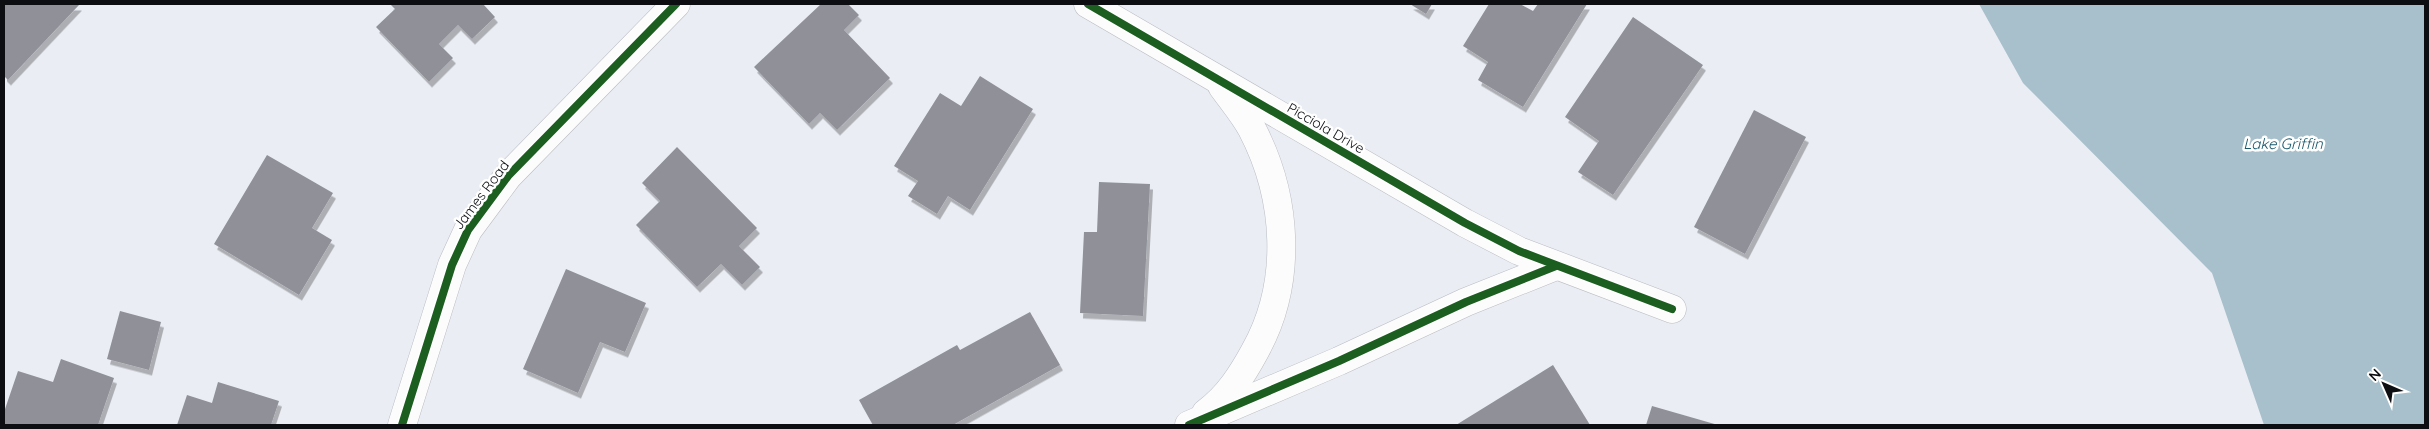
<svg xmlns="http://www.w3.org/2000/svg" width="2429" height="429" viewBox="0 0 2429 429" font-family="Quicksand,sans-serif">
  <defs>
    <filter id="shadow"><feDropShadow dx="3" dy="5.5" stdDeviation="0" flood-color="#0004"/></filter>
  </defs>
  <rect width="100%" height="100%" fill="#eaedf4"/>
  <path fill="#a8c0cb" d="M1979,4H2425V425H2264L2212,273L2023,83Z"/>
  <g fill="#909198" filter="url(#shadow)">
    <path d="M4,4L79,5L8,80L4,76Z"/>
    <path d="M390,4H483L495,17L472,39L458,25L439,44L453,58L429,82L376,27L395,9Z"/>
    <path d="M821,4H848L859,15L844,30L890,78L837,130L820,113L809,124L754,67Z"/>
    <path d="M1410,4H1432L1426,14Z"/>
    <path d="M1489,4H1520L1533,11L1538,4H1587L1523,107L1478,80L1488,62L1463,46Z"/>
    <path d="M1633,17L1703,65L1613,195L1578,172L1599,141L1565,117Z"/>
    <path d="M980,76L1033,109L970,210L948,196L937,214L908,196L918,181L894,166L940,93L961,106Z"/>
    <path d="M1754,110L1806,137L1745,254L1694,227Z"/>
    <path d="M677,147L757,228L739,246L760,267L742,285L721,264L697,287L636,225L660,201L642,183Z"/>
    <path d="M267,155L333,193L312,228L332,240L299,295L214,244Z"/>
    <path d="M1099,182L1150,184L1143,316L1080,313L1084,232H1097Z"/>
    <path d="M566,269L646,303L625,352L600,342L578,393L523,369Z"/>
    <path d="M120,311L161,322L149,370L107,359Z"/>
    <path d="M1030,312L1060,365L953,425H873L859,400L957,345L960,350Z"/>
    <path d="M61,359L114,378L98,425H4V412L18,371L53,382Z"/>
    <path d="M1553,365L1590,425H1456Z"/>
    <path d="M218,382L279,401L271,425H177L187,395L212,403Z"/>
    <path d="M1652,406L1718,425H1646Z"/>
  </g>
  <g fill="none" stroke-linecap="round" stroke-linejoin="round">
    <defs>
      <g id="minor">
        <path d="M1088,4L1465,223L1519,251L1672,309"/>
        <path d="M1206,413C1228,397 1242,375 1255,351C1293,283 1288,198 1252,129C1244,114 1232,100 1222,86"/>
        <path d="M402,425L452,265L468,230L508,176L676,4"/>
        <path d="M1189,425L1339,361L1466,302L1556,266"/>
      </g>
    </defs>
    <use href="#minor" stroke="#b9bcc1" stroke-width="29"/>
    <use href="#minor" stroke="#fcfcfd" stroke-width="28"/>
    <defs>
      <g id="cycleway">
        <path d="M1088,4L1465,223L1519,251L1672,309"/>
        <path d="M402,425L452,265L468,230L508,176L676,4"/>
        <path d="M1189,425L1339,361L1466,302L1556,266"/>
      </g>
    </defs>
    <use href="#cycleway" stroke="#fff" stroke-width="11"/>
    <use href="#cycleway" stroke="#1b5e20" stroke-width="8"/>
  </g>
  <g text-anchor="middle" stroke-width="5" stroke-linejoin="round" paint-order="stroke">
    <g font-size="14" fill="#0c0e12" stroke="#fff">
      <text transform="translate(1326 128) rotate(30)" y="5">Picciola Drive</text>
      <text transform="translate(481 195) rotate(-53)" y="5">James Road</text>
    </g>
    <g font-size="15" font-style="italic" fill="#16586d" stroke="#fff">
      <text x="2283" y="149">Lake Griffin</text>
    </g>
  </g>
  <rect width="2429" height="429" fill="none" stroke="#0c0e12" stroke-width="10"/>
  <g transform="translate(2384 384) rotate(315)" stroke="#ffffff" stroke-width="4" paint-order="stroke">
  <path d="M0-4L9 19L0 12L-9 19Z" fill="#0c0e12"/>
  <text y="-8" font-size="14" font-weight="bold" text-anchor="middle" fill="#0c0e12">N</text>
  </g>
</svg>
